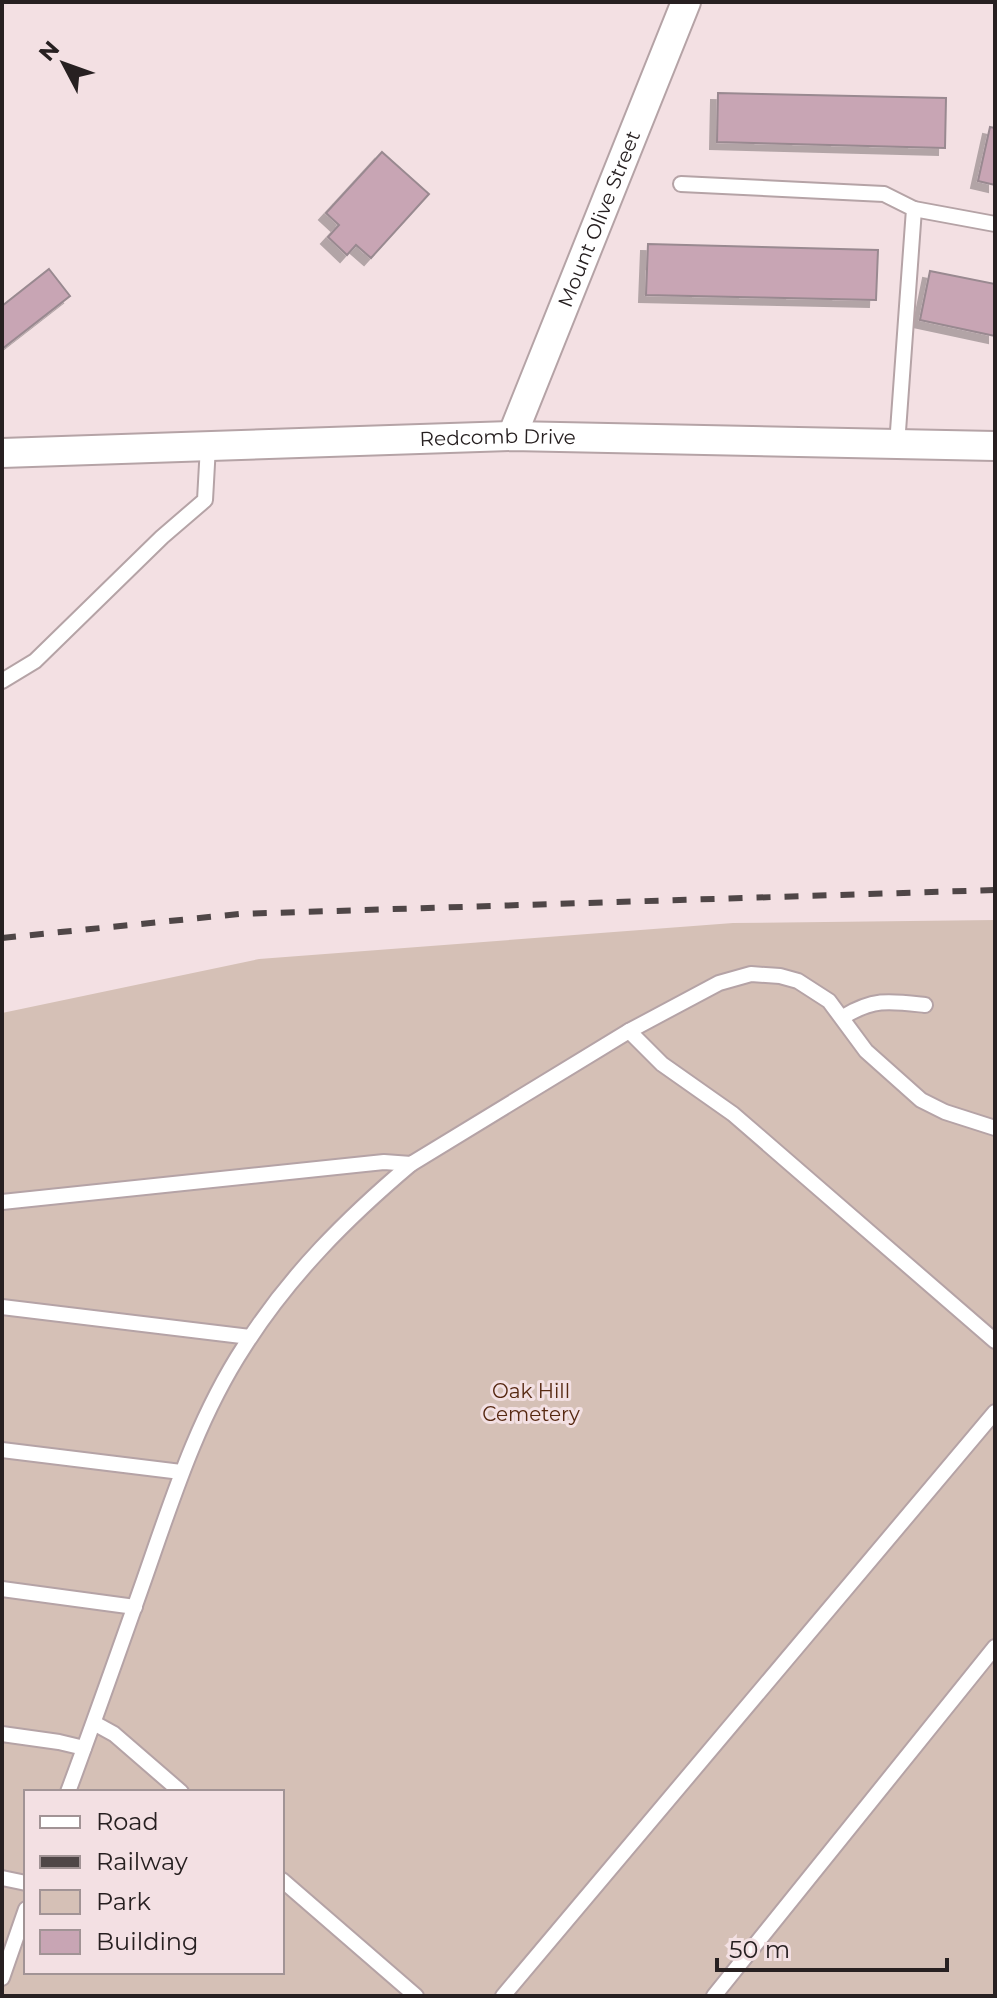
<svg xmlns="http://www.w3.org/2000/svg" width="997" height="1998" viewBox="0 0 997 1998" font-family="Montserrat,sans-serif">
  <defs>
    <filter id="shadow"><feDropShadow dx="-7" dy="7" stdDeviation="0" flood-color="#0004"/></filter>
  </defs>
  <rect width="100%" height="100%" fill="#f3e0e3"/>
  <path fill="#d5c0b6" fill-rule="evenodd" d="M995,920V1996H2V1013L259,959L733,923ZM26,1792H282V1972H26Z"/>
  <g fill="#c8a5b4" stroke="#998990" stroke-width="2" filter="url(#shadow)">
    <path d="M718,93L946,98L945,148L717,142Z"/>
    <path d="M990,127L995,128V185L978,181Z"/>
    <path d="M382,152L429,194L371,258L356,245L347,255L328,237L339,225L326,213Z"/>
    <path d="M648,244L878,250L876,300L646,295Z"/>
    <path d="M49,269L70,296L2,349V306Z"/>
    <path d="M930,271L995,284V336L920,320Z"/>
  </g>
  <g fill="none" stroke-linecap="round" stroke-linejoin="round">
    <defs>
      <g id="service">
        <path d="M681,184L884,194L914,209L897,445"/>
        <path d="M914,209L995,224"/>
        <path d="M2,681L35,661L162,537L205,500L208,446"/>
        <path d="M843,1017C874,998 890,1001 925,1005"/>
        <path d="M629,1031L719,983L751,974L780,976L798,981L829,1001L866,1051L921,1100L945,1112L995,1128"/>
        <path d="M2,1202L384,1162L411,1164L629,1031L662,1064L733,1114L995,1341"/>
        <path d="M2,1307L250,1337"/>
        <path d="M2,1450L181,1472"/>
        <path d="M2,1589L135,1607"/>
        <path d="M94,1723L114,1734L181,1792"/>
        <path d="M2,1734L59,1742L84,1748"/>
        <path d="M68,1792C94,1722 119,1651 144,1580C172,1500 197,1419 244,1347C289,1276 347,1218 411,1164"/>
        <path d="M2,1878L26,1883"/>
        <path d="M282,1880L416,1996"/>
        <path d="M2,1978L26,1909"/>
        <path d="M503,1996L995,1412"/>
        <path d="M714,1996L995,1647"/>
      </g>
      <g id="minor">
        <path id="s1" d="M512,436L686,2"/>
        <path id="s2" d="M2,453L512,436L995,446"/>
      </g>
    </defs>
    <use href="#service" stroke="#b5a3a6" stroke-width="18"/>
    <use href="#minor" stroke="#b5a3a6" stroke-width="32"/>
    <use href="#service" stroke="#fff" stroke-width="14"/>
    <use href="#minor" stroke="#fff" stroke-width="28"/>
    <path stroke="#4f4647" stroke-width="6" stroke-dasharray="14 14" stroke-linecap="butt" d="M2,938L239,914L995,890"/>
  </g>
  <g text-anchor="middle" stroke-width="6" stroke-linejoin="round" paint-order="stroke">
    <g font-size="20" fill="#272021" stroke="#f3e0e3">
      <text dy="7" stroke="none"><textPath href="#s1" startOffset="234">Mount Olive Street</textPath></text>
      <text dy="7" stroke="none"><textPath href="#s2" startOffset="496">Redcomb Drive</textPath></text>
    </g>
    <g font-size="20" fill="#572912" stroke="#f3e0e3">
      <text x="531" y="1398">Oak Hill<tspan x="531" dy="23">Cemetery</tspan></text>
    </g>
  </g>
  <rect width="997" height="1998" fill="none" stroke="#272021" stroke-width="8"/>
  <rect x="24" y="1790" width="260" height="184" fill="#f3e0e3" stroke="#a19395" stroke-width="2"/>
  <rect x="40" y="1816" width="40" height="12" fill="#ffffff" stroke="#a19395" stroke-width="2"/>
  <text x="96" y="1830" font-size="24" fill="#272021">Road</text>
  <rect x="40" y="1856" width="40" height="12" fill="#4f4647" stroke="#a19395" stroke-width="2"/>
  <text x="96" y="1870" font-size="24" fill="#272021">Railway</text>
  <rect x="40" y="1890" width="40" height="24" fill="#d5c0b6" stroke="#a19395" stroke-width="2"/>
  <text x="96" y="1910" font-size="24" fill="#272021">Park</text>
  <rect x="40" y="1930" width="40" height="24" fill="#c8a5b4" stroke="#a19395" stroke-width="2"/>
  <text x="96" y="1950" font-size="24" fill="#272021">Building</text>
  <g transform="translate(64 64) rotate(311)" stroke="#f3e0e3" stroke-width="6" paint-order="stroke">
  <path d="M0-6L14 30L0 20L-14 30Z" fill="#272021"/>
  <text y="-12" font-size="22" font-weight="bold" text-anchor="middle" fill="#272021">N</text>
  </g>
  <path d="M717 1958v12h230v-12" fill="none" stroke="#272021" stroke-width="4"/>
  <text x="729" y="1958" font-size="24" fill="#272021" stroke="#f3e0e3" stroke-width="6" paint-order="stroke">50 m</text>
</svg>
